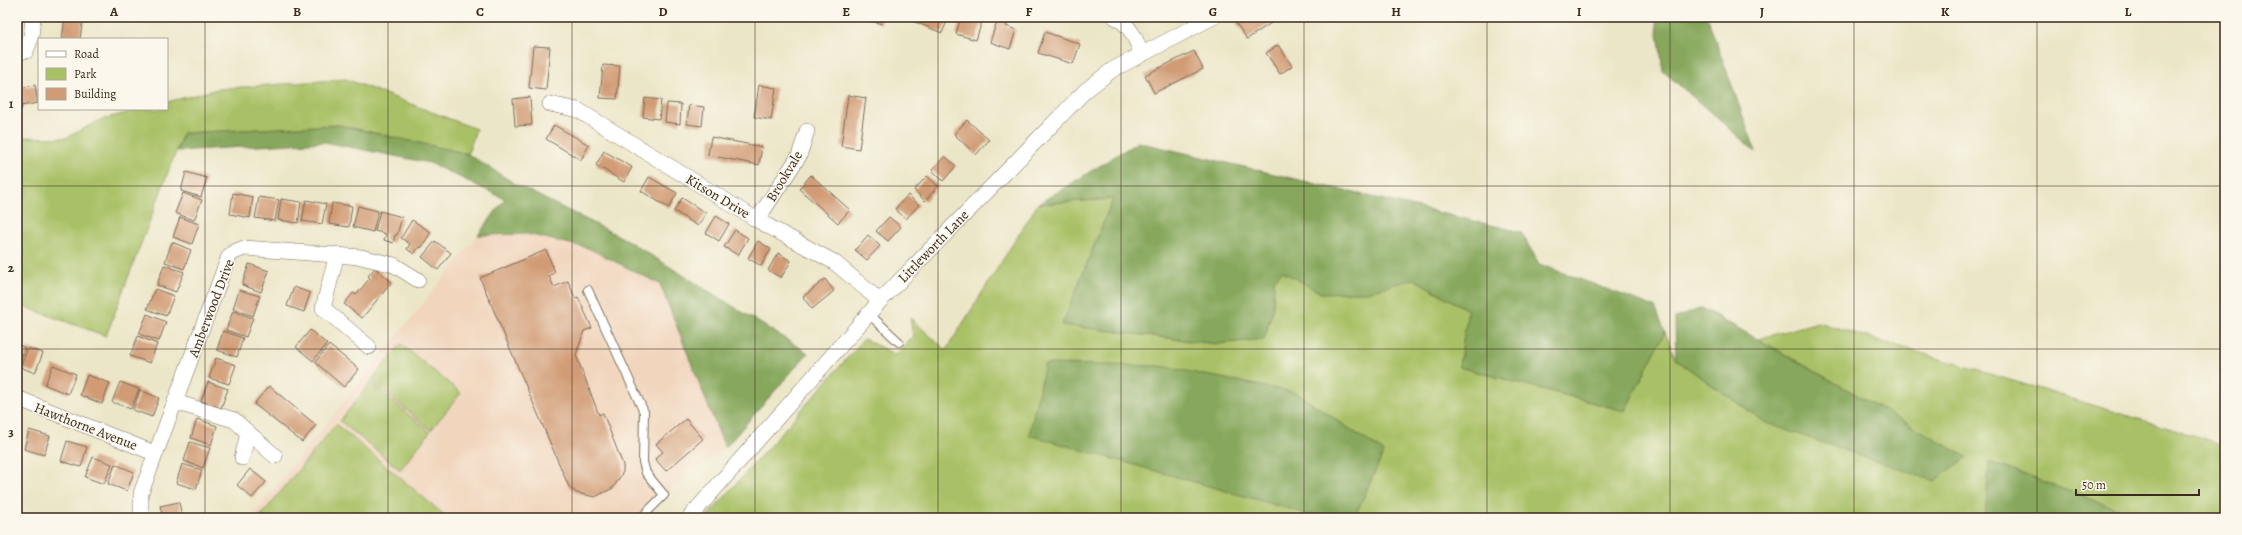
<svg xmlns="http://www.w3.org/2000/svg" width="2242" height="535" viewBox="0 0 2242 535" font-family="Alegreya,serif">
  <rect width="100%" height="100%" fill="#fbf7ec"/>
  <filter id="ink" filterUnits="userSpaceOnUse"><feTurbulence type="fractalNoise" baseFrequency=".025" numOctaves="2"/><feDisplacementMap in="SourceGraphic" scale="8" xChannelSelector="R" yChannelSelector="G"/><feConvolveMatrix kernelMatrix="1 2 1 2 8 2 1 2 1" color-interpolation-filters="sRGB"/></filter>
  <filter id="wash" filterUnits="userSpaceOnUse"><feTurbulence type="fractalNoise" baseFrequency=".012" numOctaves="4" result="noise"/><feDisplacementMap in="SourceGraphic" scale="16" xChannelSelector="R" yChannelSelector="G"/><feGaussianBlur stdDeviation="0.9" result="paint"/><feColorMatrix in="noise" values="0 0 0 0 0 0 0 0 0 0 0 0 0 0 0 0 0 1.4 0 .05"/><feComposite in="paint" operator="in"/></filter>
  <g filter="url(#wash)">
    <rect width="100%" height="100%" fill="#ece6c8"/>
    <path fill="#f1d5bd" d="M527,234L588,248L660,284L725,448L664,495L639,518H251L478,235Z"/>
    <g fill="#a9c166" stroke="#727642">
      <path d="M346,79L476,129L468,154L338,125L183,133L106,336L17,304V137L66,138L100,120L141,109H167V102L218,89Z"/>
      <path d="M1113,199L1062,325L1217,344L1264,339L1273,308L1274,280L1282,271L1321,293L1414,279L1468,310L1459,367L1625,411L1665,332L1676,360L1934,481L1966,457L1758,339L1818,322L2225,445V518H706L864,339L896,355L913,336L910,318L946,350L1038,204Z"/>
      <path d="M401,344L461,393L431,430L371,381Z"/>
      <path d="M370,383L430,432L400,470L340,421Z"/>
      <path d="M336,424L448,518H259Z"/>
    </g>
    <g fill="#86a75b" stroke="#60683c">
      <path d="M1656,17H1707L1756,152L1663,71Z"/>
      <path d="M339,125L468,154L517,185L625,239L808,353L725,448L660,284L588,248L527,234L478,235L505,199L430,163L324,142L177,151L183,133Z"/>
      <path d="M1138,142L1521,232L1539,264L1655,307L1665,332L1625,411L1459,367L1468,310L1414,279L1367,292L1321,293L1282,271L1274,280L1273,308L1264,339L1217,344L1062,325L1113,199L1038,204Z"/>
      <path d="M1702,308L1967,457L1934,481L1766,423L1676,360L1675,318Z"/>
      <path d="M1045,364L1161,366L1297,393L1384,452L1354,518H1321L1029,435Z"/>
      <path d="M1989,462L2144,518H1985Z"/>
    </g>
    <g id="blocks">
      <g fill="#d19b75">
        <path d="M65,17H83L80,39H62Z"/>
        <path d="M864,17H883L881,24Z"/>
        <path d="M903,17H949L942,33Z"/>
        <path d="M961,17H973L982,21L976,40L956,34Z"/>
        <path d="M1245,17H1280L1247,39L1236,23Z"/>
        <path d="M998,18L1008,22L1006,26L1016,30L1010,49L990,42Z"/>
        <path d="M1045,32L1080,44L1073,64L1038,53Z"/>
        <path d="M1278,45L1292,66L1280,74L1266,53Z"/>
        <path d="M533,46L550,47L546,90L529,88Z"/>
        <path d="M1194,51L1203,69L1154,93L1145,75Z"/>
        <path d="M603,65L620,66L617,99L600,98Z"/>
        <path d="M35,85L38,103L21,106L22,109L17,110V88Z"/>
        <path d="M759,85L776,88L771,120L754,117Z"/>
        <path d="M848,95L866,98L859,149L841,146Z"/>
        <path d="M530,97L532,125L515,126L513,99Z"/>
        <path d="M645,98L661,100L659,119L643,117Z"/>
        <path d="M667,103L681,104L680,124L665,122Z"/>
        <path d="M689,105L704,107L702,126L687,124Z"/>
        <path d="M967,120L989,140L976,155L954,134Z"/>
        <path d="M554,125L589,145L581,160L546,139Z"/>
        <path d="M711,137L762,147L759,165L708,155Z"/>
        <path d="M604,151L632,167L624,182L596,165Z"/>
        <path d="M945,156L956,166L943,181L932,170Z"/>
        <path d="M186,172L207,178L201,197L181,191Z"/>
        <path d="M811,175L850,210L838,223L799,189Z"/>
        <path d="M927,176L938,186L925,201L914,190Z"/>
        <path d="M649,177L677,193L669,208L641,191Z"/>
        <path d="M183,193L202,200L194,220L175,213Z"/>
        <path d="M233,193L253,197L250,218L230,214Z"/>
        <path d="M908,195L919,205L906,219L895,209Z"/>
        <path d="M259,197L279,200L275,221L255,218Z"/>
        <path d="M682,198L706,213L698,226L674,211Z"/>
        <path d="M281,199L301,202L298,223L278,220Z"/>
        <path d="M306,200L326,204L322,224L302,221Z"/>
        <path d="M332,203L352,206L349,227L329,224Z"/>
        <path d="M358,206L378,211L373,232L353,227Z"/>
        <path d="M380,211L402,217L397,235H395L393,243L384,240L386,234L375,231Z"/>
        <path d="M716,216L729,224L719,241L706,233Z"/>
        <path d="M180,217L199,224L192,244L173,237Z"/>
        <path d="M889,217L901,227L888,241L876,231Z"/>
        <path d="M412,220L431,232L421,248L419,247L414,254L407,249L410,244L401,238Z"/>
        <path d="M735,230L748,238L738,255L724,247Z"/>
        <path d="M868,235L880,246L867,260L855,250Z"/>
        <path d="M435,241L451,253L438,270L422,257Z"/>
        <path d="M758,241L771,249L761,266L748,258Z"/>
        <path d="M172,242L191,250L184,269L165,262Z"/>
        <path d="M546,250L555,272L549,276L554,287L568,281L575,298L578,297L592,328L584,331L576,355L599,415L603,413L623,465V472L613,488L595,497L577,493L569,487L480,278Z"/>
        <path d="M778,253L791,261L781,278L768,270Z"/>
        <path d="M249,264L269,271L261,292L242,285Z"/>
        <path d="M164,265L184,272L176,292L157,285Z"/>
        <path d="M375,268L392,282L362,318L344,304L353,293L356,295L370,278L368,276Z"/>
        <path d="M825,279L834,291L812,309L803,297Z"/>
        <path d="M294,287L310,293L304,312L287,306Z"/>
        <path d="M155,289L174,296L166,316L147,309Z"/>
        <path d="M239,290L260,296L253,316L233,309Z"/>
        <path d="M233,311L253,318L246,337L226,330Z"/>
        <path d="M147,314L166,322L159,341L139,334Z"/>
        <path d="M310,330L327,344L313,361L296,347Z"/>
        <path d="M223,331L243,338L237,357L217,350Z"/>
        <path d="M138,336L157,344L150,363L130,356Z"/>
        <path d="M17,344L25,348L17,369Z"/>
        <path d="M329,345L359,369L344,387L315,362Z"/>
        <path d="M28,348L43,353L35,373L20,367Z"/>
        <path d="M216,358L236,365L229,384L209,378Z"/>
        <path d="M53,365L76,374L68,394L45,385Z"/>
        <path d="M87,375L110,383L102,404L80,395Z"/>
        <path d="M120,382L139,389L131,409L112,402Z"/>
        <path d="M208,382L228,389L221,408L201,401Z"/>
        <path d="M269,386L316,425L302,442L254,404Z"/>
        <path d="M140,390L159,398L152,417L133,410Z"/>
        <path d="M197,419L217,426L211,445L191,438Z"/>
        <path d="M686,419L703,439L666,471L655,459L663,452L656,444Z"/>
        <path d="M29,430L50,436L44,455L24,449Z"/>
        <path d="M67,441L87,447L81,467L61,461Z"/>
        <path d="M190,442L210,448L203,468L184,461Z"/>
        <path d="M93,457L112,464L104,484L85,477Z"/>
        <path d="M115,464L134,472L127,491L108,484Z"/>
        <path d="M182,464L202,470L196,489L176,483Z"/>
        <path d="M250,469L266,482L252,498L237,485Z"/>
        <path d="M179,502L182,518H163L160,506Z"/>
      </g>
    </g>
  </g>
  <g filter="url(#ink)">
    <use href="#blocks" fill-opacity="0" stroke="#796c5a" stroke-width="1"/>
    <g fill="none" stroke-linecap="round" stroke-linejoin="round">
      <defs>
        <g id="lane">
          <path d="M588,290L644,412L643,462L646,473L664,495L641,518"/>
          <path d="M869,314L899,342"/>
        </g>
        <g id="street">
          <path d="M1115,17C1130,25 1136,38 1141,54"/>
          <path d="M17,52L26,51L31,38L33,17"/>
          <path d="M550,104L578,110L757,220L834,262L880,301"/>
          <path d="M757,220L799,156L807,131"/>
          <path d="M337,254L323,308L369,347"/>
          <path d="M17,398L154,453"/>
          <path d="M175,402L234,420L275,456"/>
          <path d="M242,458L248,433"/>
          <path d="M141,518V493L229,256L234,252L244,248L361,257L394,265L418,280"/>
          <path d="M689,518L880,301L1085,91L1112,70L1213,17"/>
        </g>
      </defs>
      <use href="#lane" stroke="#796c5a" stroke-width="10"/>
      <use href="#street" stroke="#796c5a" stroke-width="16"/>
      <use href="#lane" stroke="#fff" stroke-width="8"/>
      <use href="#street" stroke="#fff" stroke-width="15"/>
    </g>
  </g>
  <path fill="none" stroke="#3b2a1e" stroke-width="1" stroke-opacity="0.55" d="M205,17V518M388,17V518M572,17V518M755,17V518M938,17V518M1121,17V518M1304,17V518M1487,17V518M1670,17V518M1854,17V518M2037,17V518M17,186H2225M17,349H2225"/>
  <g text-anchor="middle" stroke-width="3" stroke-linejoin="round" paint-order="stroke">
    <g font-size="14" fill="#3b2a1e" stroke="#fbf7ec">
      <text transform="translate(784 176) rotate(-59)" y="5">Brookvale</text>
      <text transform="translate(718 196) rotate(31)" y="5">Kitson Drive</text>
      <text transform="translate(933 246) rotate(-46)" y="5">Littleworth Lane</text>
      <text transform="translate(211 308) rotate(-69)" y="5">Amberwood Drive</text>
      <text transform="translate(86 426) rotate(21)" y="5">Hawthorne Avenue</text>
    </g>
  </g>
  <rect width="2242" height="535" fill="none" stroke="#fbf7ec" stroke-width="44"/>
  <rect x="38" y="38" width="130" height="72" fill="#fbf7ec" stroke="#aea59a"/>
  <rect x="46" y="51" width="20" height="6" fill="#ffffff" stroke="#aea59a"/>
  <text x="74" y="58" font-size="12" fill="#3b2a1e">Road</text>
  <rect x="46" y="68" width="20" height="12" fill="#a9c166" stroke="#aea59a"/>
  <text x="74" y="78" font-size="12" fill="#3b2a1e">Park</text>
  <rect x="46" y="88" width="20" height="12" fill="#d19b75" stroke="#aea59a"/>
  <text x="74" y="98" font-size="12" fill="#3b2a1e">Building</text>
  <path d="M2076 489v6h123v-6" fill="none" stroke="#3b2a1e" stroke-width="2"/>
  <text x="2082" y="489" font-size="12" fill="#3b2a1e" stroke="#fbf7ec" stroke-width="3" paint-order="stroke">50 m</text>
  <rect x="22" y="22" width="2198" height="491" fill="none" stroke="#3b2a1e" stroke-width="1.5"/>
  <g font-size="13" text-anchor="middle" font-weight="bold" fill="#3b2a1e">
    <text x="114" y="16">A</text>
    <text x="297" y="16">B</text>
    <text x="480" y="16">C</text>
    <text x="663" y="16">D</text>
    <text x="846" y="16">E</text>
    <text x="1029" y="16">F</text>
    <text x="1213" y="16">G</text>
    <text x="1396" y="16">H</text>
    <text x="1579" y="16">I</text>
    <text x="1762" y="16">J</text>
    <text x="1945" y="16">K</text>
    <text x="2128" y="16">L</text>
    <text x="11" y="108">1</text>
    <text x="11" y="272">2</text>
    <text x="11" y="436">3</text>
  </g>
</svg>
